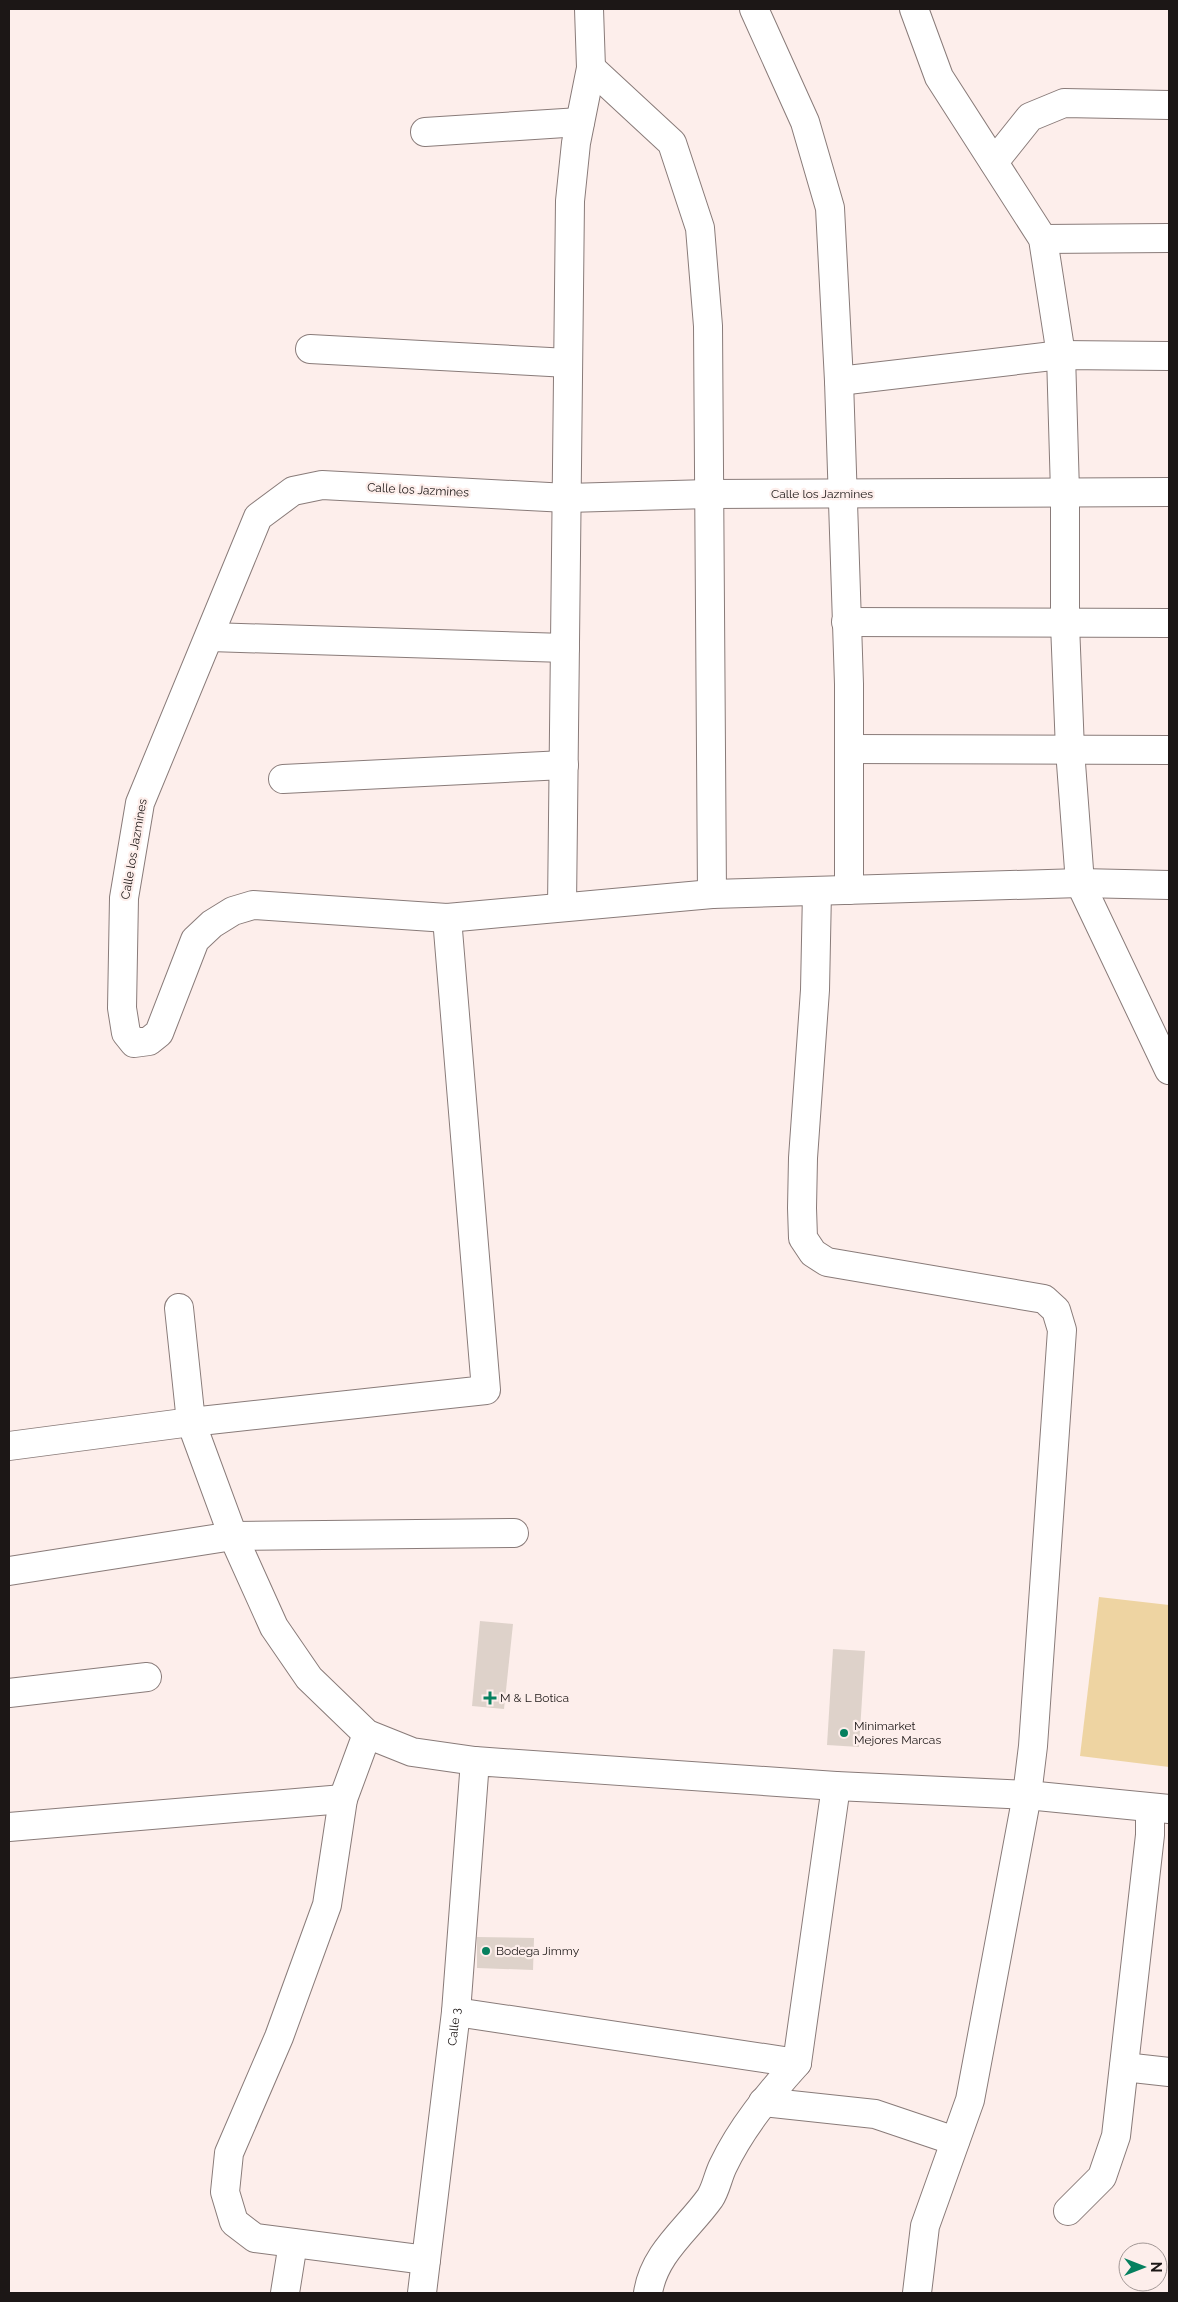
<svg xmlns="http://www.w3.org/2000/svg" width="1178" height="2302" viewBox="0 0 1178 2302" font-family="Raleway,sans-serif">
  <rect width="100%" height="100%" fill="#fdeeeb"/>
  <path fill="#eed4a2" d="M1099,1597L1169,1605V1767L1080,1756Z"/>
  <g fill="#ded2ca">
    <path d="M480,1621L513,1624L504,1709L472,1706Z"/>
    <path d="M833,1649L865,1651L859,1747L827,1745Z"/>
    <path d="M477,1937L534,1938L533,1970L477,1968Z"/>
  </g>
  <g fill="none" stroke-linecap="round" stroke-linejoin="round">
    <defs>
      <g id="street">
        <path d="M754,9L805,122L830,208L839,381L849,684V890"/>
        <path d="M914,9L939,77L1043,239L1061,355L1065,492V624L1070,750L1080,883L1169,1070"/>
        <path d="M591,68L672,143L700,228L708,326L712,894"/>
        <path d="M425,132L580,122"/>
        <path d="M994,162L1030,117L1064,103L1169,105"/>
        <path d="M1043,239L1169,238"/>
        <path d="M310,349L568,363"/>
        <path d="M839,381L1061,355L1169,356"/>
        <path d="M1169,492L709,494L567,498L322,485L293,491L258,517L140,803L124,898L122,1008L126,1033L134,1043L149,1041L159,1033L195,940L212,924L233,911L253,905L447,918L712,894L1080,883L1169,885"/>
        <path d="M846,622L1169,623"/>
        <path d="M210,637L565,648"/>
        <path d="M849,749L1169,750"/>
        <path d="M283,779L564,765"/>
        <path d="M817,891L815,990L803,1158L802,1208L803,1238L813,1253L827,1262L1044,1299L1056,1310L1062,1330L1033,1746L1027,1795L970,2100L925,2226L917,2293"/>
        <path d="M562,907L570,201L576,143L591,68L589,9"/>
        <path d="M179,1308L191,1422L233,1536L274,1627L309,1678L367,1734L412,1752L475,1761"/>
        <path d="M9,1446L191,1422L486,1390L447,918"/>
        <path d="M9,1571L233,1536L514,1533"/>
        <path d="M9,1693L147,1677"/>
        <path d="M367,1734L343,1799L327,1905L279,2037L229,2153L225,2192L234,2222L255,2238L426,2260"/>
        <path d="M9,1827L343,1799"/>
        <path d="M456,2012L797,2063L836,1786"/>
        <path d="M1124,2067L1169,2072"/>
        <path d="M763,2102L875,2114L955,2141"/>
        <path d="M1068,2211L1102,2177L1116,2136L1150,1835V1808"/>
        <path d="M285,2293L293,2243"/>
        <path d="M648,2293C654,2253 688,2229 710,2198C716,2189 718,2176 723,2166C741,2128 769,2094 797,2063"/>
      </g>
      <g id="secondary">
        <path id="s1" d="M422,2293L456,2012L475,1761L836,1786L1027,1795L1169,1809"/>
      </g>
    </defs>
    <use href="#street" stroke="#897b79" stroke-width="30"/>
    <use href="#secondary" stroke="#897b79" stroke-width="30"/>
    <use href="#street" stroke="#fff" stroke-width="28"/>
    <use href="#secondary" stroke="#fff" stroke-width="28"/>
  </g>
  <g fill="#06805f" stroke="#fdeeeb" stroke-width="2">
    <path d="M487.5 1690.5h5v5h5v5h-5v5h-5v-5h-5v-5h5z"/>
    <circle cx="844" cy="1733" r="5"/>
    <circle cx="486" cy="1951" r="5"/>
  </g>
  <g text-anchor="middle" stroke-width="4.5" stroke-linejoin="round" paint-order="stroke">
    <g font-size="12" fill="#1c1716" stroke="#fdeeeb">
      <text transform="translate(418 490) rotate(3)" y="4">Calle los Jazmines</text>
      <text x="822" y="498">Calle los Jazmines</text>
      <text transform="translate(134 849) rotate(-80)" y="4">Calle los Jazmines</text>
      <text dy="4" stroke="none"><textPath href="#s1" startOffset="268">Calle 3</textPath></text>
    </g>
    <g font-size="12" fill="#1c1716" stroke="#fdeeeb" text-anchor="start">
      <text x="500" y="1702">M &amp; L Botica</text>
      <text x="854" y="1730">Minimarket<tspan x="854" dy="14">Mejores Marcas</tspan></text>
      <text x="496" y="1955">Bodega Jimmy</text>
    </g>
  </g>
  <rect width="1178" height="2302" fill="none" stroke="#1c1716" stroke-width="20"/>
  <g transform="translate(1143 2267) rotate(90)"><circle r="24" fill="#fdeeeb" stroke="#a39896"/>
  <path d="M0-4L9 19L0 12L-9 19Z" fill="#06805f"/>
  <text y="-8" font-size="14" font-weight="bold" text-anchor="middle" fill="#1c1716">N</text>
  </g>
</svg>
